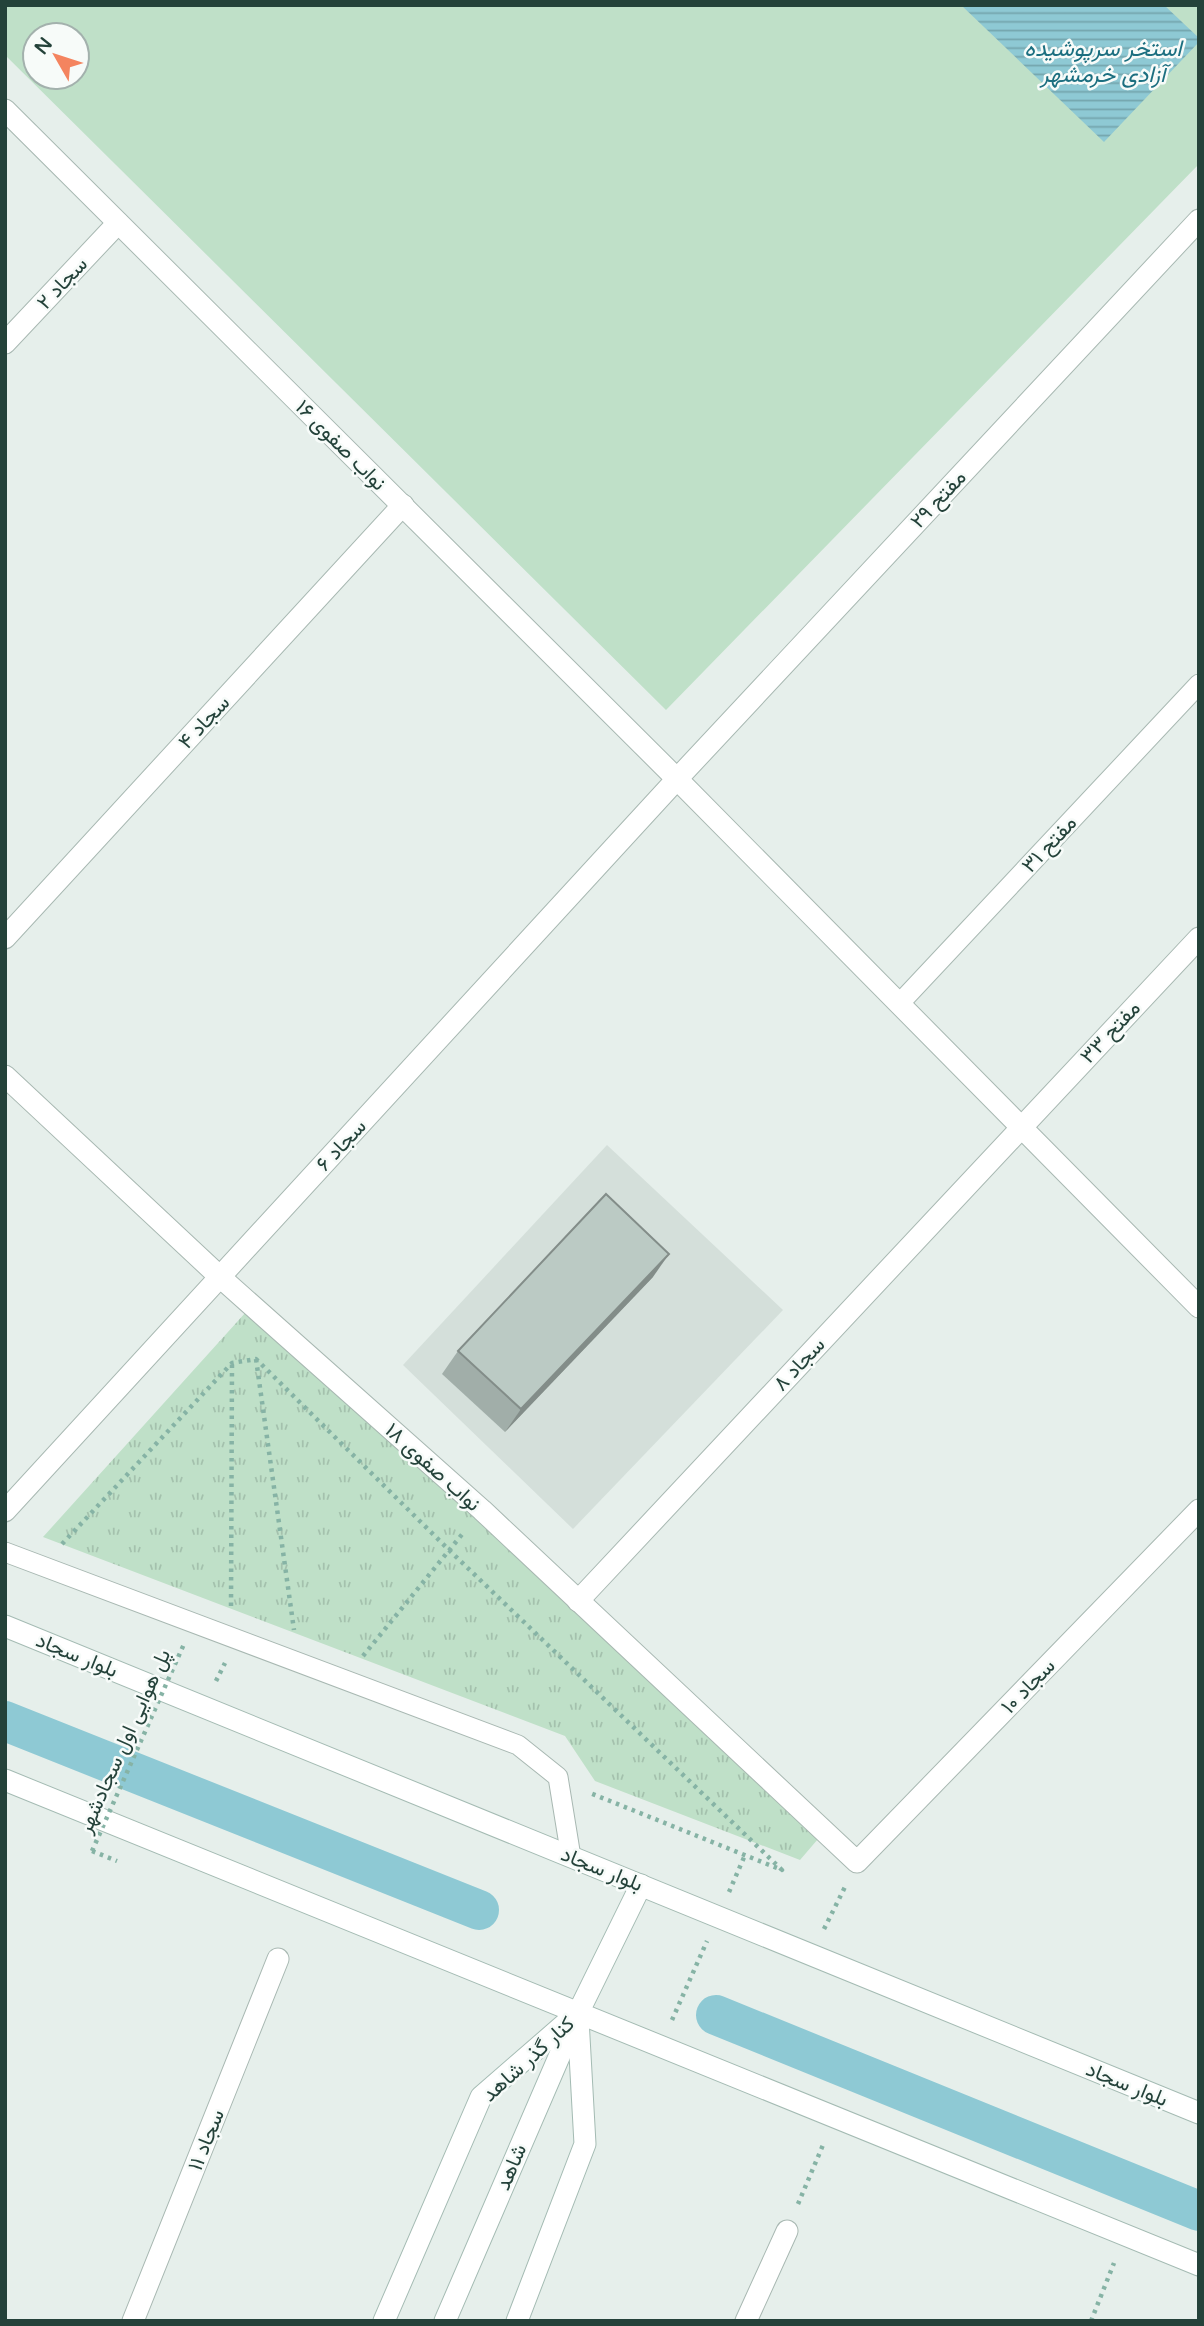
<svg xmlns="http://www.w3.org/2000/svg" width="1204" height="2326" viewBox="0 0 1204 2326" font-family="'Varela Round',Vazirmatn,sans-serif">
  <defs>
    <pattern id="grass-tufts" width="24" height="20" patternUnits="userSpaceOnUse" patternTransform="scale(1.75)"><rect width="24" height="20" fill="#bfe0c8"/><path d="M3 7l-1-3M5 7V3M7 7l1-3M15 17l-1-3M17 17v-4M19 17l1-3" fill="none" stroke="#a4c1ad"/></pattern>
    <pattern id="water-rules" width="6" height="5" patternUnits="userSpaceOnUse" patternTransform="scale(1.75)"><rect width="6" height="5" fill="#8ec9d4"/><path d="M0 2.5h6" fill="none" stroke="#74a5ad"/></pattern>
  </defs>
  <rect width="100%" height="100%" fill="#e6efeb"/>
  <path fill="#d4dfda" d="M607,1145L783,1310L573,1529L403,1365Z"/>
  <path fill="url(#grass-tufts)" d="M255,1302L818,1839L800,1860L595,1781L565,1736L43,1537Z"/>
  <path fill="#bfe0c8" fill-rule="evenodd" d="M5,5H1199V164L666,710L5,55ZM35,35H77V77H35Z"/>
  <path fill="url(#water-rules)" d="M961,5H1164L1199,38V42L1104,142Z"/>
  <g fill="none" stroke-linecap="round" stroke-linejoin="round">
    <g stroke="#8ec9d4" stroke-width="40">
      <path d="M5,1721L479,1910"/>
      <path d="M716,2015L1199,2211"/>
    </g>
    <defs>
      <g id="lane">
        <path d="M899,1004L1199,684"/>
        <path d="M5,1552L518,1745L558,1777L571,1857"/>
      </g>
      <g id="street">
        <path d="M5,110L677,779L1199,1307"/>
        <path d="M5,343L118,223"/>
        <path d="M5,938L403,505"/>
        <path d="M5,1076L220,1277L482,1510L857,1862L1199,1510"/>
        <path d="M5,1511L677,779L1199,220"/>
        <path d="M578,1601L1199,938"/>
        <path d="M133,2321L278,1959"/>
        <path d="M746,2321L787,2231"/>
      </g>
      <g id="secondary">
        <path d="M5,1626L1199,2113"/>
        <path d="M5,1780L1199,2265"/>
        <path d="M384,2321L481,2097L573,2017"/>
        <path d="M445,2321L578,2013L641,1885"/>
        <path d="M517,2321L585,2144L578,2019"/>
      </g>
    </defs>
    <use href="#lane" stroke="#a8b8b2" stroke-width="21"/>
    <use href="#street" stroke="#a8b8b2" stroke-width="23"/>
    <use href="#secondary" stroke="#a4bbb3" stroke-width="23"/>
    <g stroke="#86b3a5" stroke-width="4.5" stroke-dasharray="3.5 5" stroke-linecap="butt">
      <path d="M256,1359L294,1630"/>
      <path d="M62,1544L232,1363L256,1359L449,1550L782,1870L590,1793"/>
      <path d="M231,1606L232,1363"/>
      <path d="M363,1656L464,1532"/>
      <path d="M216,1681L225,1663"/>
      <path d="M92,1851L117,1861"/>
      <path d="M729,1892L745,1855"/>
      <path d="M824,1929L845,1887"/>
      <path d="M672,2020L707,1941"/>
      <path d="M798,2204L823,2145"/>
      <path d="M1091,2321L1114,2263"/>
    </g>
    <use href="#lane" stroke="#fff" stroke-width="19"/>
    <use href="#street" stroke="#fff" stroke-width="21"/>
    <use href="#secondary" stroke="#fff" stroke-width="21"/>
    <path stroke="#86b3a5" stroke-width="4.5" stroke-dasharray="3.5 5" stroke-linecap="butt" d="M92,1851L184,1644"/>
  </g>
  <path fill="#a1aea9" d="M653,1277L505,1432L442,1374L458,1351Z"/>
  <path fill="#838d89" d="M669,1254L653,1277L505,1432L521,1409Z"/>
  <path fill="#bbcac4" stroke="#838d89" stroke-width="2" d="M606,1194L669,1254L521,1409L458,1351Z"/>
  <g text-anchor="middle" stroke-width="5" stroke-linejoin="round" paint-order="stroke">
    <g font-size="21" fill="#24423a" stroke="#f7fbf9">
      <text transform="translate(62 283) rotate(-47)" y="7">سجاد ۲</text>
      <text transform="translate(341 445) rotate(45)" y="7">نواب صفوی ۱۶</text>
      <text transform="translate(938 499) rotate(-47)" y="7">مفتح ۲۹</text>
      <text transform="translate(204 722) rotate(-47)" y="7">سجاد ۴</text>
      <text transform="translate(1049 844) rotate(-47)" y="7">مفتح ۳۱</text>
      <text transform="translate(1110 1032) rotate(-47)" y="7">مفتح ۳۳</text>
      <text transform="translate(341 1145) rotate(-47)" y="7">سجاد ۶</text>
      <text transform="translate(799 1364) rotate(-47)" y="7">سجاد ۸</text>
      <text transform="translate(433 1467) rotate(42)" y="7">نواب صفوی ۱۸</text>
      <text transform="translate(77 1655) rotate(22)" y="7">بلوار سجاد</text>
      <text transform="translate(1028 1686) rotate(-46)" y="7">سجاد ۱۰</text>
      <text transform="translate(124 1741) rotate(-66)" y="7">پل هوایی اول سجادشهر</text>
      <text transform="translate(602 1869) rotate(22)" y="7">بلوار سجاد</text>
      <text transform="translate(528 2059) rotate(-42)" y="7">کنار گذر شاهد</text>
      <text transform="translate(1127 2084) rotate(22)" y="7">بلوار سجاد</text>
      <text transform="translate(206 2140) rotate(-68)" y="7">سجاد ۱۱</text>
      <text transform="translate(511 2167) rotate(-67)" y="7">شاهد</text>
    </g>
    <g font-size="23" font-style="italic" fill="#1c6f80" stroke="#f7fbf9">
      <text x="1103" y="56">استخر سرپوشیده<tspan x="1103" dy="26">آزادی خرمشهر</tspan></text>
    </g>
  </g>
  <rect width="1204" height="2326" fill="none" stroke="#24423a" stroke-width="14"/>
  <g transform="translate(56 56) rotate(309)"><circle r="33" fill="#f7fbf9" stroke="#a3b1ad" stroke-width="2"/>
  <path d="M0-5L12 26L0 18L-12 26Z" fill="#f4845f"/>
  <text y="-10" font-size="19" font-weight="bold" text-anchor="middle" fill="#24423a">N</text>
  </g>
</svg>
